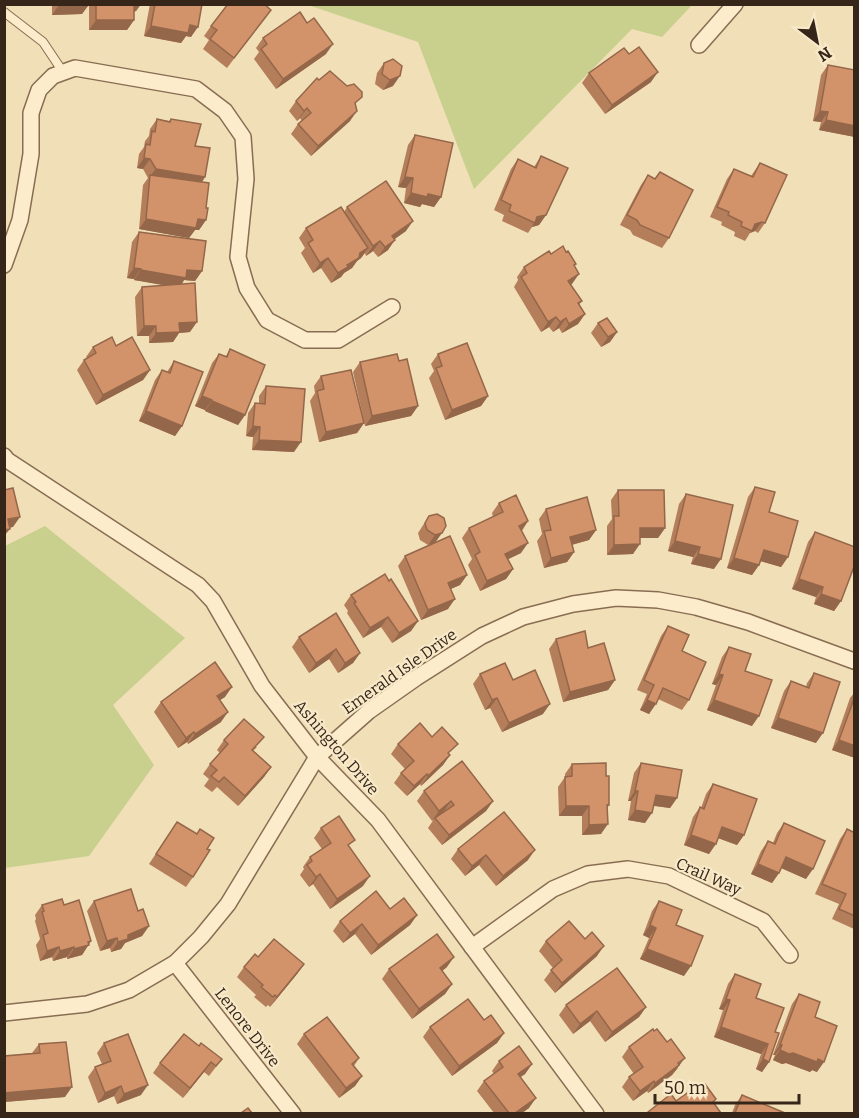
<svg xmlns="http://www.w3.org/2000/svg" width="859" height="1118" viewBox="0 0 859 1118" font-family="Bitter,serif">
  <rect width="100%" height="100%" fill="#f1dfb8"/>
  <g fill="#c9cf8c">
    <path d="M308,5H692L662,37L632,29L474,189L418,42Z"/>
    <path d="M45,526L185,638L113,705L154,765L89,856L5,868V546Z"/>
  </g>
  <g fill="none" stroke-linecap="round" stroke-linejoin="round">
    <defs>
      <path id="lane" d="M4,12L43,42L63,72"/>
      <g id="street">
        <path d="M699,45L735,4"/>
        <path d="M4,265L20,220L31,154V113L39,90L53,76L75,68L196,89L225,111L243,137L246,179L238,257L247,288L267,320L305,340H338L392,307"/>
        <path d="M4,456L7,460L198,585L213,601L262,686L317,757L378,820L596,1114"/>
        <path d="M472,947L553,889L588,874L628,869L669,876L763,921L790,955"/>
        <path d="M175,963L293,1114"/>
        <path d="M4,1013L87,1004L129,990L175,963L201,937L228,904L317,757L369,711L416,678L482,636L523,617L573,604L616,598L658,600L696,607L748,622L854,661"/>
      </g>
    </defs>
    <use href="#lane" stroke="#886d52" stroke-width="10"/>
    <use href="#street" stroke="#886d52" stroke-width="18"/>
    <use href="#lane" stroke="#fceccb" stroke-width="8"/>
    <use href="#street" stroke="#fceccb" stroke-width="15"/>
  </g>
  <g fill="#b57e5b">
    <path d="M52,4H141L136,11L134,12V20L127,30H89V5L82,14L52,15Z"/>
    <path d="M150,4H202L191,37L186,36L181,43L144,36Z"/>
    <path d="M271,10L227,68L203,49L209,40L204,36L211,26Z"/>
    <path d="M263,38L326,54L276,89L254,59L259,52L256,48Z"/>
    <path d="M384,63L393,86L383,90L375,84L377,73Z"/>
    <path d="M828,65L855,137L819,130L821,122L813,121L821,75Z"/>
    <path d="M589,73L651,82L605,114L582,83Z"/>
    <path d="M319,80L356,105L350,121L311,156L291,134L298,124L302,121L300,118L297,121L289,111L296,101Z"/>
    <path d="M157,119L169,121L171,119L195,146L205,177L202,182L206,208V220L199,230H195L189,238L139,229L143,185L148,178L143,169L137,168L139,154L144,147L145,141L149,136L150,129Z"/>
    <path d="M415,135L441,197L434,207L422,204L420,207L404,203L406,188L398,187L408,145Z"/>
    <path d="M541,156L546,215L539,225L532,227L528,233L502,221L504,215L494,210L511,169L518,159L534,167Z"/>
    <path d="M760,163L765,223L758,233L755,231L750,233L745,241L734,236L735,232L721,225L722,222L710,217L727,179L734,169L751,176Z"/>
    <path d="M648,175L655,179L669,238L662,248L633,235L630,230L620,225L641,185Z"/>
    <path d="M347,207L406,231L394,239L388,250L378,257L373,251L366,256L365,253L361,258L357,261L352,268L344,273L341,277L331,283L321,268L313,273L301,253L305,248L299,238L306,228L344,212Z"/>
    <path d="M139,232L202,271L195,281L184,280L182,284L190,332L179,333L173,342L149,343V336H137L135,297L142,287L166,285L134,280V279L127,278L132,242Z"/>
    <path d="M566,252L576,264L574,266L572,284L571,285L582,301L579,305L585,314L578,324L562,333L559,328L553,332L549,327L541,332L514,287L518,280L517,277L524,267L551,254Z"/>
    <path d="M598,323L617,332L610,342L601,347L591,333Z"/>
    <path d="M116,346L150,370L143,380L96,405L77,370L84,360L87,358L86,357L93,347Z"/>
    <path d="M230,349L245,415L238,425L205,411V410L195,406L212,363L219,354L226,356Z"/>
    <path d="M438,354L488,396L481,406L445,420L429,378L434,371L431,364Z"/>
    <path d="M174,361L182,426L175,436L139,421L155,380L162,370L167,372Z"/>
    <path d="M399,361L418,406L411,416L365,426L353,372L360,362Z"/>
    <path d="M321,376L364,423L357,433L319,442L310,401L315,393L314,386Z"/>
    <path d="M266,386L294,452L252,450L253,437L246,436L248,413L255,403H259V396Z"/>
    <path d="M755,487L769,512L788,557L781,567L760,561L759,565L752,575L727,568L748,497Z"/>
    <path d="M618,490L665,528L658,538H640L633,554L607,555V526L612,519L611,500Z"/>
    <path d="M686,494L714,569L691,564L693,557L668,551L679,504Z"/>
    <path d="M499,503L528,521L522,531L521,553L508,559L513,569L506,579L480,591L468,565L472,559L462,538L469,528L493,517L492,513Z"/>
    <path d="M546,509L596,530L589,540L572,545L574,552L567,562L544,568L537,541L542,534L539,519Z"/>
    <path d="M429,516L446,526L428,545L420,540L418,533Z"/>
    <path d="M815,532L841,601L834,611L814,604L816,597L792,589L808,542Z"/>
    <path d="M405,556L467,575L460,585L451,589L448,609L421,620L398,566Z"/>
    <path d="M351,595L418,621L411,631L392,643L381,627L363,638L347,613L348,611L344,605Z"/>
    <path d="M668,626L682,651L689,700L682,710L658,699L649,714L640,710L647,694L637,690L661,636Z"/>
    <path d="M299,637L360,653L353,663L338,673L329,659L309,673L292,647Z"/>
    <path d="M556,639L588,648L615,680L608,690L563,702L549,649Z"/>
    <path d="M729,647L745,671L752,726L707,710L716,685L712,684L722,657Z"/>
    <path d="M814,673L816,743L771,728L784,691L791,681L806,687L807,683Z"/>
    <path d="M480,674L513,680L543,714L502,732L490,708L485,710L473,684Z"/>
    <path d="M855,692V758L832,750L850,698Z"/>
    <path d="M225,697L220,700L221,722L188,744L187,742L178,748L154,712L161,702Z"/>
    <path d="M224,740L257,747L253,751L271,767L264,777L238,806L217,787L212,792L204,786L209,779L203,774L210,764L220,753L217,750Z"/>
    <path d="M398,744L450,755L443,765L421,786L420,784L407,796L394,783L401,773L405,769L391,754Z"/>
    <path d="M641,763L677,798L670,808L654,806L645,823L628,820L631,801H628L634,773Z"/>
    <path d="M572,764L606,776L609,805L607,809L601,834L582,835V816H559L558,787L565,777V774Z"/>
    <path d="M713,784L744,835L737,845L718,838L709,854L684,845L693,817L700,807L701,808L706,794Z"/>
    <path d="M424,791L493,801L486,811L442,845L428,828L434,819L432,821L417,801Z"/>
    <path d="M177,822L207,849L193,877L186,887L149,864Z"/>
    <path d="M784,823L806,879L781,868L779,873L772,883L751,874L761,851L768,841L773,843L777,833Z"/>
    <path d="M321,828L350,847L363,886L330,909L313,884L309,887L300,875L304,869L303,867L310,857L322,849L314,838Z"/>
    <path d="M847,829L855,833L854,929L832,919L839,904L815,894L840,839Z"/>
    <path d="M458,849L528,860L496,886L479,865L465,876L451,859Z"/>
    <path d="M94,901L138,911L149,926L142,936L125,943L121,949L111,952L110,948L100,951L87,911Z"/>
    <path d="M659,901L684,976L640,959L649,938L643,935L652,911Z"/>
    <path d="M42,905H64L91,941L82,955L67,959V957L53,961L52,957L40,961L36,945L40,939L35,921L36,919L35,915Z"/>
    <path d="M390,909L417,915L410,925L371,955L355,934L343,943L333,931L340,921Z"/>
    <path d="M585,939L597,956L555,993L544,980L553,968L539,951L546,941Z"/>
    <path d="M258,957L304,964L297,974L270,1007L268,1005L266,1007L254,997L256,995L237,977L244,967Z"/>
    <path d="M447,967L442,971L452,984L445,994L412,1019L382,979L389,969Z"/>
    <path d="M735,974L756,998L775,1032L769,1062L762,1072L756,1069L761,1054L714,1037L723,1010L719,1009L728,984Z"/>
    <path d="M799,994L815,1017L817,1072L812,1070L810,1072L786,1063L782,1064L773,1060L775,1055H773L792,1004Z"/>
    <path d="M566,1005L646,1007L639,1017L605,1042L590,1021L573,1034L559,1015Z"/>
    <path d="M484,1020L504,1033L497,1043L452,1076L423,1037L430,1027Z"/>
    <path d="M304,1034L359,1058L354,1066L362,1076L355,1086L339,1098L297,1044Z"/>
    <path d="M104,1043L141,1095L117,1104L114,1096L98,1103L88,1077L95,1067L102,1064L97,1053Z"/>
    <path d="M39,1044L65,1097L4,1102V1056L32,1053Z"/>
    <path d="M199,1046L222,1059L209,1076L204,1072L183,1098L153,1073L160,1063Z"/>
    <path d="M629,1047L678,1068L672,1075L648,1093L647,1091L633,1101L622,1087L629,1077L634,1074L622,1057Z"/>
    <path d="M499,1061L532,1064L525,1074L520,1077L529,1108L522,1113H494L477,1091L484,1081L494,1074L492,1071Z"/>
    <path d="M742,1095L785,1113H732L735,1105Z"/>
  </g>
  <g fill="#94674a">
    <path d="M89,4L82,14L52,15L59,5Z"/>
    <path d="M132,4H141L136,11L127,12Z"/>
    <path d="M96,20H134L127,30H89Z"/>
    <path d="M190,25L198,27L191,37L186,36L181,43L144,36L151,26Z"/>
    <path d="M333,44L326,54L276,89L283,79Z"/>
    <path d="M658,72L651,82L605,114L612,105Z"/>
    <path d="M400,76L393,86L383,90L390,80Z"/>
    <path d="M307,108L300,118L297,121L304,111Z"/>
    <path d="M357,111L350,121L311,156L318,146Z"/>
    <path d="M820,111L828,112L821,122L813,121Z"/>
    <path d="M826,120L855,126V137L819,130Z"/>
    <path d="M144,158L150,159L143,169L137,168Z"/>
    <path d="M156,169L205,177L198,187L150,176Z"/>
    <path d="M405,177L413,178L406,188L398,187Z"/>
    <path d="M411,193L428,194L441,197L434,207L422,204L420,207L404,203Z"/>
    <path d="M546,215L539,225L532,227L537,217Z"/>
    <path d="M146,219H198L206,220L199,230H195L189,238L139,229Z"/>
    <path d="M413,221L406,231L385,246L392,236Z"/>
    <path d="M762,222L755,231L750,233L755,224Z"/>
    <path d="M395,240L388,250L378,257L385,247Z"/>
    <path d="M380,241L373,251L366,256L373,246Z"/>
    <path d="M368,248L361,258L357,261L352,268L344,273L341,277L331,283L338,273L360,253Z"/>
    <path d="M328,258L321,268L313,273L320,263Z"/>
    <path d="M134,268L141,269L134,279L127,278Z"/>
    <path d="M141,270H187L202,271L195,281L184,280L179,288L134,280Z"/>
    <path d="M579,274L572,284L561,291L568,281Z"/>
    <path d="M585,314L578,324L562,333L569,324Z"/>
    <path d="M556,317L549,327L541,332L548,322Z"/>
    <path d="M566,318L559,328L553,332L560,322Z"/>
    <path d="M197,322L190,332L179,333L173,342L149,343L156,333L179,323Z"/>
    <path d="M144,326H156L149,336H137Z"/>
    <path d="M617,332L610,342L601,347L608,337Z"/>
    <path d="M150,370L143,380L96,405L103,395Z"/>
    <path d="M202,396L212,400L205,410L195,406Z"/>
    <path d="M488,396L481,406L445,420L452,410Z"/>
    <path d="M212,401L245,415L238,425L205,411Z"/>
    <path d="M418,406L411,416L365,426L372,416Z"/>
    <path d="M146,411L182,426L175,436L139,421Z"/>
    <path d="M364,423L357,433L319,442L326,432Z"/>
    <path d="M253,426L260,427L253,437L246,436Z"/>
    <path d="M259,440L301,442L294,452L252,450Z"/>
    <path d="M20,517L13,527L4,529L8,519Z"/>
    <path d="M528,521L521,531L519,526Z"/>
    <path d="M640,528H665L658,538H633Z"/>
    <path d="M10,529L4,536V530Z"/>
    <path d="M596,530L589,540L563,547L570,537Z"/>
    <path d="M442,533L435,543L428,545L435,535Z"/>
    <path d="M675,541L700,547L693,557L668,551Z"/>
    <path d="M528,543L521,553L498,564L505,554Z"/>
    <path d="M640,544L633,554L607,555L614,545Z"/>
    <path d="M764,550L788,557L781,567L757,560Z"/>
    <path d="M574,552L567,562L544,568L551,558Z"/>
    <path d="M698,554L721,559L714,569L691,564Z"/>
    <path d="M734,558L759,565L752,575L727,568Z"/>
    <path d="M513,569L506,579L480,591L487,581Z"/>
    <path d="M467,575L460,585L441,593L448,583Z"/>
    <path d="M799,579L823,587L816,597L792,589Z"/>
    <path d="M821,594L841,601L834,611L814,604Z"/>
    <path d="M455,599L448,609L421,620L428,610Z"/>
    <path d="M388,617L381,627L363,638L370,628Z"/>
    <path d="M418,621L411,631L392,643L399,633Z"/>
    <path d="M336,649L329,659L309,673L316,663Z"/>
    <path d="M360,653L353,663L338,673L345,663Z"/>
    <path d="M719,674L723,675L716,685L712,684Z"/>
    <path d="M615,680L608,690L563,702L570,692Z"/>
    <path d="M232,687L225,697L210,706L217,696Z"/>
    <path d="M497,698L490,708L485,710L492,700Z"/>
    <path d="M647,700L656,704L649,714L640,710Z"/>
    <path d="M714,700L759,716L752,726L707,710Z"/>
    <path d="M550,704L543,714L502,732L509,723Z"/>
    <path d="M228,712L221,722L188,744L195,734Z"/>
    <path d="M778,718L823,733L816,743L771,728Z"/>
    <path d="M194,732L187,742L178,748L186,738Z"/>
    <path d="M839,740L855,746V758L832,750Z"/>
    <path d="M450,755L443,765L421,786L428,776Z"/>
    <path d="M271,767L264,777L238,806L245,796Z"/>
    <path d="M427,774L420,784L407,796L414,786Z"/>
    <path d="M635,791H638L631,801H628Z"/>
    <path d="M656,795L677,798L670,808L649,805Z"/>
    <path d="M451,801L444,811L432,821L439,811Z"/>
    <path d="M493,801L486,811L442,845L449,835Z"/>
    <path d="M566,806H589L582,816H559Z"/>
    <path d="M635,810L652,813L645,823L628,820Z"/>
    <path d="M608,824L601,834L582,835L589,825Z"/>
    <path d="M722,827L744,835L737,845L715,837Z"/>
    <path d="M691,835L716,844L709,854L684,845Z"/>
    <path d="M535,850L528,860L496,886L503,876Z"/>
    <path d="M486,855L479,865L465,876L472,866Z"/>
    <path d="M786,857L813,869L806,879L779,867Z"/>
    <path d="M758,864L779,873L772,883L751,874Z"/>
    <path d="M320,874L313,884L309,887L316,877Z"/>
    <path d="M370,876L363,886L330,909L337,899Z"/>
    <path d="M417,915L410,925L371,955L378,945Z"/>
    <path d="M362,924L355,934L343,943L350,933Z"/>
    <path d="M650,925L656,928L649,938L643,935Z"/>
    <path d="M149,926L142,936L125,943L121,949L111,952L118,942L128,935Z"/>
    <path d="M117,938L110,948L100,951L107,941Z"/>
    <path d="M91,941L82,955L67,959L74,949Z"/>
    <path d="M604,946L597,956L555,993L562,983Z"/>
    <path d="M59,947L52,957L40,961L47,951Z"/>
    <path d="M74,947L67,957L53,961L60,951Z"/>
    <path d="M647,949L691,966L684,976L640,959Z"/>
    <path d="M454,957L447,967L433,978L440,968Z"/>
    <path d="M304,964L297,974L270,1007L277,997Z"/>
    <path d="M452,984L445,994L412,1019L419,1009Z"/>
    <path d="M726,999L730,1000L723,1010L719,1009Z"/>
    <path d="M646,1007L639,1017L605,1042L612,1032Z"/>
    <path d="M597,1011L590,1021L573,1034L580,1024Z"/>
    <path d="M721,1027L768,1044L761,1054L714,1037Z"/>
    <path d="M504,1033L497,1043L452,1076L459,1066Z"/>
    <path d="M780,1045H782L775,1055H773Z"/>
    <path d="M780,1050L818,1059L824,1062L817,1072L812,1070L810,1072L786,1063L782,1064L773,1060Z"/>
    <path d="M685,1058L672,1075L648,1093L655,1083Z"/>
    <path d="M763,1059L769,1062L762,1072L756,1069Z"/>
    <path d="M211,1062L204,1072L183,1098L190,1088Z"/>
    <path d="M532,1064L525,1074L511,1084L518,1074Z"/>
    <path d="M362,1076L355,1086L339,1098L346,1088Z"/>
    <path d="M654,1081L647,1091L633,1101L640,1091Z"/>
    <path d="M148,1085L141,1095L117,1104L124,1094Z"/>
    <path d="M121,1086L114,1096L98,1103L105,1093Z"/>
    <path d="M72,1087L65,1097L4,1102V1093Z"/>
    <path d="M536,1098L529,1108L522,1113H515Z"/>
  </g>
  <g fill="#d3936a" stroke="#94674a" stroke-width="1.5">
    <rect x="96" y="4" width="38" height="16"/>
    <path d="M155,4H202L198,27L190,25L188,33L151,26Z"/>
    <path d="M228,4H264L271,10L234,58L210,39L217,30L211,26Z"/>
    <path d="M300,12L307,23L314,18L333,44L283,79L261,49L267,44L263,38Z"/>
    <path d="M639,47L658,72L612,105L589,73L624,48L629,54Z"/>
    <path d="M393,59L402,66L400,76L390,80L382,74L384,63Z"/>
    <path d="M828,65L855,70V126L826,120L828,112L820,111Z"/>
    <path d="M330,71L347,86L354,84L362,92V97L355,103L357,111L318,146L298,124L311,113L307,108L304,111L296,101L317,78L319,80Z"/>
    <path d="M157,119L170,122L171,119L201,124L195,146L210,148L205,177L156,169L150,159L144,158L146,144L150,145L152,131L155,132Z"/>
    <path d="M415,135L453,143L441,197L428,194L427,197L411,193L413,178L405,177Z"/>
    <path d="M541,156L568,168L546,215L537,217L535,223L509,211L511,205L501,200L518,159L536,168Z"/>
    <path d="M760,163L787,175L765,223L762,222L755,224L752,231L741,226L742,222L728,215L729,212L717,207L734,169L753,177Z"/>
    <path d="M660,172L693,190L669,238L640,225L637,220L627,215L648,175L655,179Z"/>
    <path d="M150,175L209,183L206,208H208L206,220L198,219L196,228L146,219Z"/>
    <path d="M386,181L413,221L392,236L395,240L385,247L380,241L373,246L347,207Z"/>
    <path d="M341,207L368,248L360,253L359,258L347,265L348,267L338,273L328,258L320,263L308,243L313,240L306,228Z"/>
    <path d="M139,232L206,241L202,271L187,270L186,278L141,270V269L134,268Z"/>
    <path d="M563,246L566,252L568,251L576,264L574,265L579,274L568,281L582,301L578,303L585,314L569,324L566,318L560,322L556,317L548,322L521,277L527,273L524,267L549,251L551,254Z"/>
    <path d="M195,283L197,322L179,323L180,332L156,333V326H144L142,287Z"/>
    <path d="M607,318L617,332L608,337L598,323Z"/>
    <path d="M112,337L116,346L132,337L150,370L103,395L84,360L96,353L93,347Z"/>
    <path d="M467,343L488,396L452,410L436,368L442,366L438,354Z"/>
    <path d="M230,349L265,365L245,415L212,401V400L202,396L219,354L227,357Z"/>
    <path d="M397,354L399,361L407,359L418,406L372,416L360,362Z"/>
    <path d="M174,361L203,372L182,426L146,411L162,370L170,373Z"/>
    <path d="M351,370L364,423L326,432L317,391L324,389L321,376Z"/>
    <path d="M266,386L305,389L301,442L259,440L260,427L253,426L255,403L265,404Z"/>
    <path d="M755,487L775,492L769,512L798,521L788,557L764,550L759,565L734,558Z"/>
    <path d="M13,488L20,517L8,519L10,529L4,530V490Z"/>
    <path d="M618,490H664L665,528H640V544L614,545V516H619Z"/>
    <path d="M686,494L733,505L721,559L698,554L700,547L675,541Z"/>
    <path d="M516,495L528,521L519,526L528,543L505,554L513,569L487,581L475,555L480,552L469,528L503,512L499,503Z"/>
    <path d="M587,497L596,530L570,537L574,552L551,558L544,531L551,530L546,509Z"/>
    <path d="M437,514L444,518L446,526L442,533L435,535L427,530L425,523L429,516Z"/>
    <path d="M815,532L855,547V564L841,601L821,594L823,587L799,579Z"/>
    <path d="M450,536L467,575L448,583L455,599L428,610L405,556Z"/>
    <path d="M385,574L389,581L391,579L418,621L399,633L388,617L370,628L354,603L356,602L351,595Z"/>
    <path d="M336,613L360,653L345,663L336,649L316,663L299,637Z"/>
    <path d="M668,626L689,635L682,651L706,662L689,700L663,688L656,704L647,700L654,685L644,680Z"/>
    <path d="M585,631L588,648L604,643L615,680L570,692L556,639Z"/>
    <path d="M729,647L751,654L745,671L772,680L759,716L714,700L723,675L719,674Z"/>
    <path d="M215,662L232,687L217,696L228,712L195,734L194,732L186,738L161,702Z"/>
    <path d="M505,663L513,680L535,670L550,704L509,723L497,698L492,700L480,674Z"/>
    <path d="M814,673L840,682L823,733L778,718L791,681L809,688Z"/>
    <path d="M855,696V746L839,740Z"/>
    <path d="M244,719L264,737L252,750L271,767L245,796L224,777L219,782L211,776L217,770L210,764L228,744L224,740Z"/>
    <path d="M420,723L432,737L442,727L458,744L448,753L450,755L428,776L427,774L414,786L401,773L414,761L398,744Z"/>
    <path d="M462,761L493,801L449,835L435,818L454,805L451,801L439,811L424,791Z"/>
    <path d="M606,763V776H609V805H607L608,824L589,825V806H566L565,777L572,776V764Z"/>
    <path d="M641,763L682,770L677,798L656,795L652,813L635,810L638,791H635Z"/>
    <path d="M713,784L757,799L744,835L722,827L716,844L691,835L700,807L704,809Z"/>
    <path d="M504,812L535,850L503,876L486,855L472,866L458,849Z"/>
    <path d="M339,816L355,840L348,845L370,876L337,899L320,874L316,877L307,865L312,861L310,857L331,843L321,828Z"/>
    <path d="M177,822L197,834L200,829L214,838L207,849L210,850L193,877L156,854Z"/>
    <path d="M784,823L825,841L813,869L786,857L779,873L758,864L768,841L775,844Z"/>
    <path d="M847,829L855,833V916L839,909L846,894L822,884Z"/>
    <path d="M131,889L138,911L143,909L149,926L128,935V939L118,942L117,938L107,941L94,901Z"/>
    <path d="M376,891L390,909L404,898L417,915L378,945L362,924L350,933L340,921Z"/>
    <path d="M62,899L64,905L79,900L91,941L88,942L89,945L74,949V947L60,951L59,947L47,951L43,935L48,933L42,912L44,911L42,905Z"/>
    <path d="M659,901L682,910L676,925L703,936L691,966L647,949L656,928L650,925Z"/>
    <path d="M569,921L585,939L592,932L604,946L562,983L551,970L562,960L546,941Z"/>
    <path d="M437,934L454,957L440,968L452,984L419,1009L389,969Z"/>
    <path d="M274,939L304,964L277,997L275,995L273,997L261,987L263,985L244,967L255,954L258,957Z"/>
    <path d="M617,968L646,1007L612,1032L597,1011L580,1024L566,1005Z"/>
    <path d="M735,974L761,984L756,998L784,1008L775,1032L779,1033L769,1062L763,1059L768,1044L721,1027L730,1000L726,999Z"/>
    <path d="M799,994L820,1002L815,1017L837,1026L824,1062L818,1059L817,1062L793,1053L789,1054L780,1050L782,1045H780Z"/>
    <path d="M468,999L484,1020L491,1015L504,1033L459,1066L430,1027Z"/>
    <path d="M327,1017L359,1058L352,1064L362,1076L346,1088L304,1034Z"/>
    <path d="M653,1029L654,1031L657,1029L667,1042L671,1039L685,1058L678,1063L679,1065L655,1083L654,1081L640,1091L629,1077L643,1067L629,1047Z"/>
    <path d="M128,1034L148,1085L124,1094L121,1086L105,1093L95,1067L111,1061L104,1043Z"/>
    <path d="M184,1034L199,1046L201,1043L222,1059L216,1066L211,1062L190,1088L160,1063Z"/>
    <path d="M66,1042L72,1087L4,1093V1056L40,1053L39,1044Z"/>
    <path d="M519,1046L532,1064L518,1074L536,1098L515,1113H509L484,1081L503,1067L499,1061Z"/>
    <path d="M705,1084L716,1099L713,1102L721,1113H649L648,1112L671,1094L676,1101L694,1088L696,1091Z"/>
    <path d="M742,1095L785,1113H735Z"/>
    <path d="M248,1108L252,1113H241Z"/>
  </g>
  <g text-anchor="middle" stroke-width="4.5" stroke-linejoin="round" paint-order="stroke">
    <g font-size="16" fill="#362619" stroke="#f8e9c8">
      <text transform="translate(399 671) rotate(-35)" y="6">Emerald Isle Drive</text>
      <text transform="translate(337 747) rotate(49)" y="6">Ashington Drive</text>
      <text transform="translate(709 876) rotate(24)" y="6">Crail Way</text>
      <text transform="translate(248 1027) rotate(52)" y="6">Lenore Drive</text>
    </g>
  </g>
  <rect width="859" height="1118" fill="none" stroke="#362619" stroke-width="12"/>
  <g transform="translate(817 42) rotate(148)" stroke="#f8e9c8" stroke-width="4.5" paint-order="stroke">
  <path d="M0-4.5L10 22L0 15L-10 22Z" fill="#362619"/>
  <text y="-9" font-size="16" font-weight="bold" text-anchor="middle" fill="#362619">N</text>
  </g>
  <path d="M655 1094v9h144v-9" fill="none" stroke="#362619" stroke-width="3"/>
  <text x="664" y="1094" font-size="18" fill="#362619" stroke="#f8e9c8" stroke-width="4.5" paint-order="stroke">50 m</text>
</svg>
